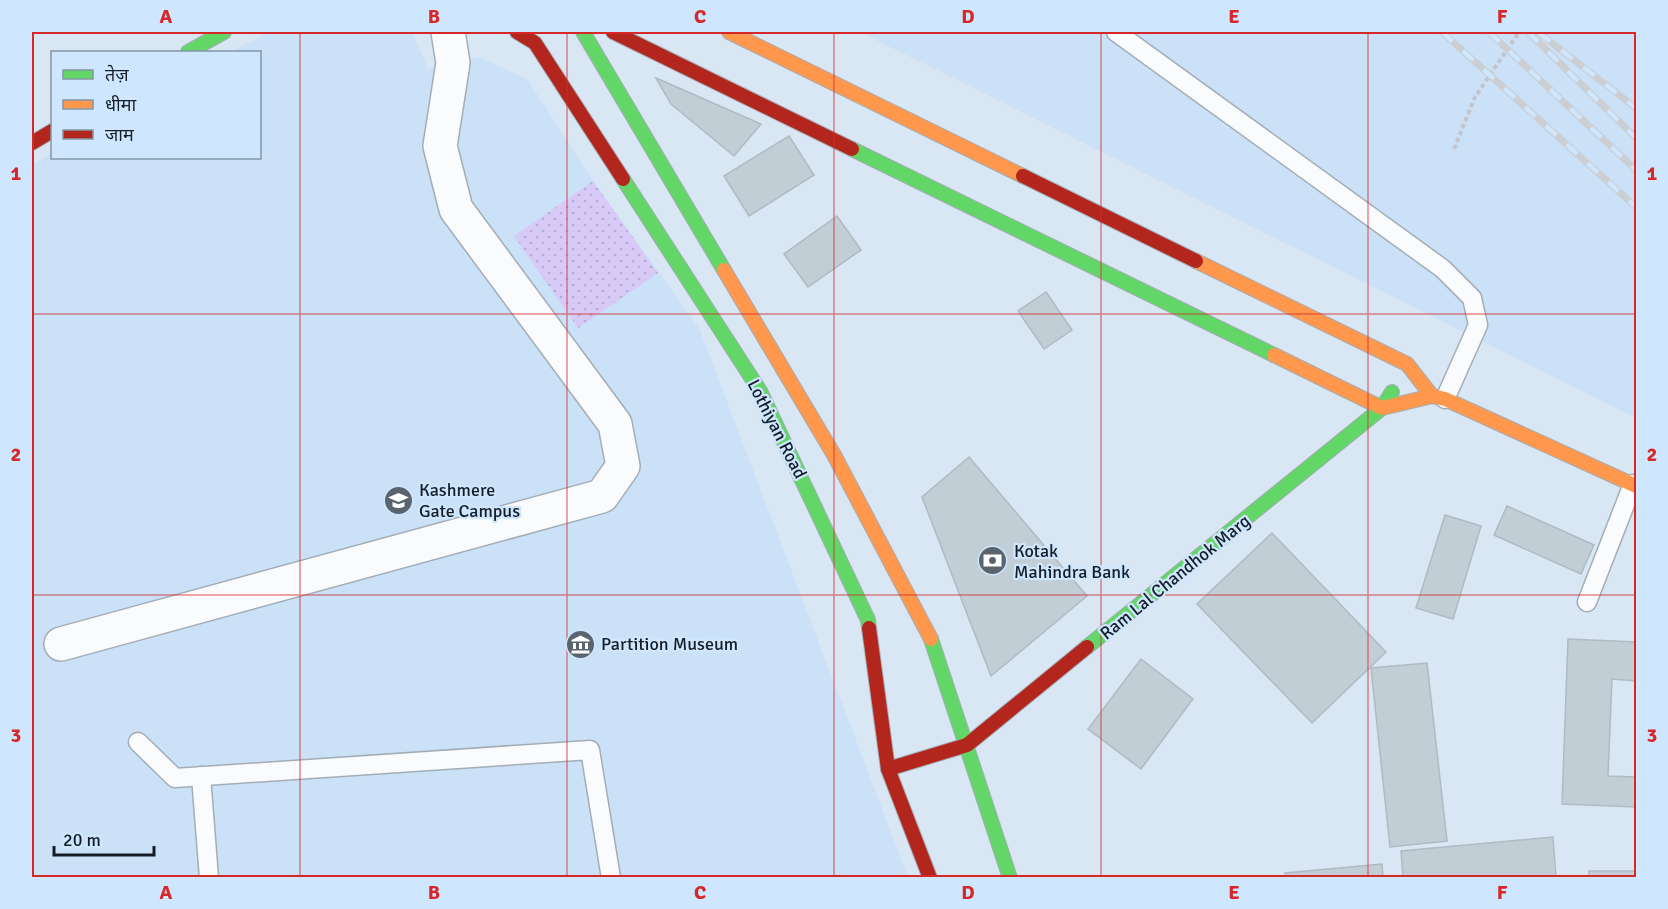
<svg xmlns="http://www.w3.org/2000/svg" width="1668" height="909" viewBox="0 0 1668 909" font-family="Signika,'Noto Sans Devanagari',sans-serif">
  <defs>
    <pattern id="grass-dots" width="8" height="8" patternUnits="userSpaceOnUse" patternTransform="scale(1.5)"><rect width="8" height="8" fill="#d7caf7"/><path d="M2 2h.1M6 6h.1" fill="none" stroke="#b8add4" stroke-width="1.8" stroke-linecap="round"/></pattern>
  </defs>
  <rect width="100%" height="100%" fill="#d9e6f3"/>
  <g fill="#cbe1f7">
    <path d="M268,32H412L428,69L479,57L528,80L593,181L699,328L908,877H32V165L52,153V158H260V52H231Z"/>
    <path d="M860,32H1636V418L1357,279Z"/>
  </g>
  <path fill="url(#grass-dots)" d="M593,181L658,273L578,328L514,236Z"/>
  <g fill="#c1ced6" stroke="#afbbc3" stroke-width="1.5">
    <path d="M656,78L761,124L734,156L671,104Z"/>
    <path d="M789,136L814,175L749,216L724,176Z"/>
    <path d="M837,216L861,250L808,287L784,254Z"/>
    <path d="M1046,292L1072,330L1044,349L1018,311Z"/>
    <path d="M969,457L1087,596L991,676L922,497Z"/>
    <path d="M1507,506L1594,545L1581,574L1494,535Z"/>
    <path d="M1445,515L1481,526L1453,619L1416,608Z"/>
    <path d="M1272,533L1386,652L1312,723L1197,604Z"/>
    <path d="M1568,639L1636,642V681L1612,679L1608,776L1636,777V807L1562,804Z"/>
    <path d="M1141,659L1193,699L1141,769L1088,729Z"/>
    <path d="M1427,663L1447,841L1390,847L1371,668Z"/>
    <path d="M1553,837L1556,878H1403L1401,851Z"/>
    <path d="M1382,864L1383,878H1285V873Z"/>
    <rect x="1589" y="871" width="47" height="7"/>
  </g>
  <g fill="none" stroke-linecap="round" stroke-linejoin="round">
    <defs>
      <g id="lane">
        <path d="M1116,32L1443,269L1472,298L1478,325L1445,399"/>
        <path d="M1587,602L1633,484"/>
        <path d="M138,742L175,778L590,750L611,878"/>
        <path d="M201,776L209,878"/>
      </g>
      <path id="street" d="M61,644L602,496L623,466L615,424L456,209L440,146L453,63L448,32"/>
      <g id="fast">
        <path d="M583,32L724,270"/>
        <path d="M188,52L224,32"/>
        <path d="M852,149L1274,355"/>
        <path d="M623,179L760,391L868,620L869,628"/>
        <path d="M931,639L1010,878"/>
        <path d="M1087,647L1382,408L1392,392"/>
      </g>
      <g id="slow">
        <path d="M729,32L1023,176"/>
        <path d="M1196,261L1407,364L1432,396"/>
        <path d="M724,270L834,455L931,639"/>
        <path d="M1274,355L1382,408L1432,396L1445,399L1636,486"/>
      </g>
      <g id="jam">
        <path d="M517,32L535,43L623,179"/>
        <path d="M613,32L852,149"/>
        <path d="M32,143L52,131"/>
        <path d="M1023,176L1196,261"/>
        <path d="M869,628L888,769L930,878"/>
        <path d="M888,769L967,745L1087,647"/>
      </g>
    </defs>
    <use href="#lane" stroke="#a3adb6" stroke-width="21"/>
    <use href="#street" stroke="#a3adb6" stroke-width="36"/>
    <use href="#fast" stroke="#a3adb6" stroke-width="16"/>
    <use href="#slow" stroke="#a3adb6" stroke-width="16"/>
    <use href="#jam" stroke="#a3adb6" stroke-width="16"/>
    <path stroke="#c2c6cc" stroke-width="4" stroke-dasharray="4.5 3" stroke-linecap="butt" d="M1454,149L1475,97L1519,32"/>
    <use href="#lane" stroke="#f9fbfd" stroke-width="18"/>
    <use href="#street" stroke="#f9fbfd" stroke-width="33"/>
    <use href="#fast" stroke="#63d668" stroke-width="14"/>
    <use href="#slow" stroke="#ff974d" stroke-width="14"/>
    <use href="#jam" stroke="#b3261e" stroke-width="14"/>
    <defs>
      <g id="rail">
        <path d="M1442,32L1636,207"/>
        <path d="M1489,32L1636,170"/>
        <path d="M1528,32L1636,138"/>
        <path d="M1539,33L1636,108"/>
      </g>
    </defs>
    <use href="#rail" stroke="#cbcfd4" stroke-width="7"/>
    <use href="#rail" stroke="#cee7fe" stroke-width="4.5" stroke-dasharray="14" stroke-linecap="butt"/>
  </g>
  <path fill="none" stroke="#d62828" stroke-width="1.5" stroke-opacity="0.55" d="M300,32V878M567,32V878M834,32V878M1101,32V878M1368,32V878M32,314H1636M32,595H1636"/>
  <defs>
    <symbol id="university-disc" viewBox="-11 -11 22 22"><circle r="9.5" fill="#5a646e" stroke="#cee7fe"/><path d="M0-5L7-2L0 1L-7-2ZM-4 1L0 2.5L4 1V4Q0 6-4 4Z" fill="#fff"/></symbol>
    <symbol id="bank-disc" viewBox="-11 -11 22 22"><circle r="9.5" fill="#5a646e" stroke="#cee7fe"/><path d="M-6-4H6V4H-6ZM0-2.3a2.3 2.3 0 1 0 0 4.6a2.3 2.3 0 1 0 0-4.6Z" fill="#fff"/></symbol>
    <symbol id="museum-disc" viewBox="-11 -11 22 22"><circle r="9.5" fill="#5a646e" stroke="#cee7fe"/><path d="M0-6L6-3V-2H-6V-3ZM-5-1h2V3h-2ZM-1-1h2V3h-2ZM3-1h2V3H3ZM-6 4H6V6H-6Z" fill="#fff"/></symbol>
  </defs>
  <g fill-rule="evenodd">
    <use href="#university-disc" x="382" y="484" width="33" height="33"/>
    <use href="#bank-disc" x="976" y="544" width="33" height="33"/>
    <use href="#museum-disc" x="564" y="628" width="33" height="33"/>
  </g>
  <g text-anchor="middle" stroke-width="4.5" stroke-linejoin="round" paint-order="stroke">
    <g font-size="18" fill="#151e27" stroke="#cee7fe">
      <text transform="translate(777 429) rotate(63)" y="6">Lothiyan Road</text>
      <text transform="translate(1175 577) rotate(-39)" y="6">Ram Lal Chandhok Marg</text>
    </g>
    <g font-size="18" fill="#151e27" stroke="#cee7fe" text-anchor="start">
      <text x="419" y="496">Kashmere<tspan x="419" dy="21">Gate Campus</tspan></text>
      <text x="1014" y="557">Kotak<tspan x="1014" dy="21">Mahindra Bank</tspan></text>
      <text x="601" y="650">Partition Museum</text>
    </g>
  </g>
  <rect width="1668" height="909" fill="none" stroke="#cee7fe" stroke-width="66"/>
  <rect x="51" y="51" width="210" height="108" fill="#cee7fe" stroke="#8497a8" stroke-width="1.5"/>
  <rect x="63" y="70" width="30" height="9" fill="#63d668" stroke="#8497a8" stroke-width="1.5"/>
  <text x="105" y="81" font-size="18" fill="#151e27">तेज़</text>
  <rect x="63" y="100" width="30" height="9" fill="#ff974d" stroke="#8497a8" stroke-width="1.5"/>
  <text x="105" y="111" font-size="18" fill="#151e27">धीमा</text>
  <rect x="63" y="130" width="30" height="9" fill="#b3261e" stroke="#8497a8" stroke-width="1.5"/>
  <text x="105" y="141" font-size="18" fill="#151e27">जाम</text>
  <path d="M54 846v9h100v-9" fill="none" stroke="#151e27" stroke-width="3"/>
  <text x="63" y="846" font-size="18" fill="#151e27" stroke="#cee7fe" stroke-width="4.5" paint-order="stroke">20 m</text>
  <rect x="33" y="33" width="1602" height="843" fill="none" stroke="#d62828" stroke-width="2"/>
  <g font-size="20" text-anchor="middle" font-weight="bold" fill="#d62828">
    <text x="166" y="23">A</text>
    <text x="434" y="23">B</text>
    <text x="700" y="23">C</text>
    <text x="968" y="23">D</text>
    <text x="1234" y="23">E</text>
    <text x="1502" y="23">F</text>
    <text x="16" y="180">1</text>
    <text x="1652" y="180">1</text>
    <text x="16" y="461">2</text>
    <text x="1652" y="461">2</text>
    <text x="16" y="742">3</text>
    <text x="1652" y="742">3</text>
    <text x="166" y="899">A</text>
    <text x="434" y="899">B</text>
    <text x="700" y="899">C</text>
    <text x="968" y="899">D</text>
    <text x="1234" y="899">E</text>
    <text x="1502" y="899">F</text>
  </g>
</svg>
